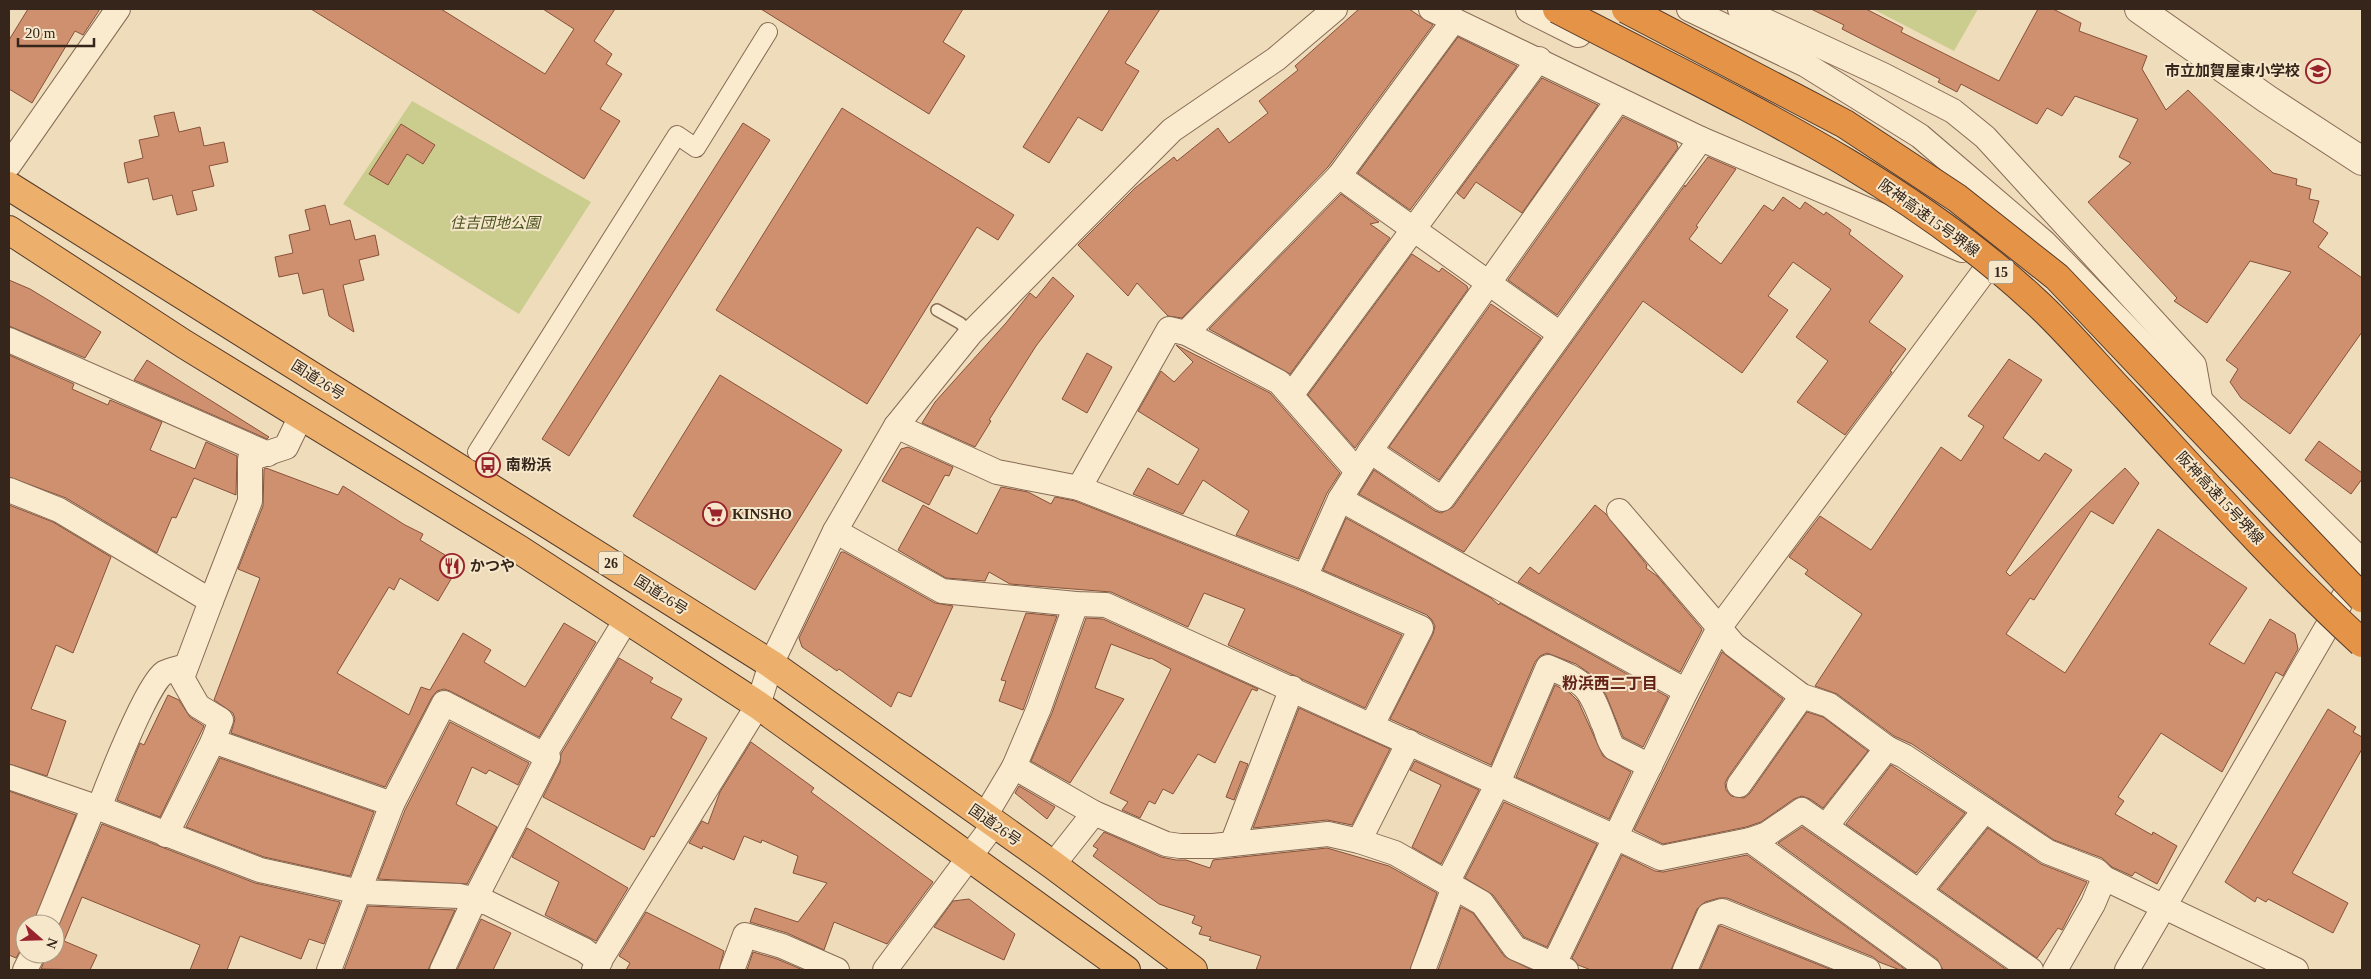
<svg xmlns="http://www.w3.org/2000/svg" width="2371" height="979" viewBox="0 0 2371 979" font-family="'Times New Roman','Noto Sans JP',serif">
  <rect width="100%" height="100%" fill="#efdcbb"/>
  <g fill="#cbcd8f">
    <path d="M1873,9H1978L1954,51Z"/>
    <path d="M412,101L591,202L519,314L343,204Z"/>
  </g>
  <g fill="#cf906f" stroke="#87523a">
    <path d="M28,9H100L83,35L75,31L32,103L9,89V40Z"/>
    <path d="M311,9H441L545,74L574,29L543,9H615L594,41L612,54L606,64L622,74L600,109L620,121L584,179Z"/>
    <path d="M761,9H963L943,42L965,56L929,114Z"/>
    <path d="M1110,9H1160L1125,63L1139,71L1102,131L1078,117L1049,163L1023,147Z"/>
    <path d="M1359,9H1409L1433,25L1328,167L1182,318L1168,316L1137,283L1128,296L1078,245L1135,188L1174,157L1177,161L1218,128L1229,143L1268,113L1259,101L1298,70L1295,66Z"/>
    <path d="M1811,9H1866L1903,28L1901,32L1999,81L2038,9H2053L2081,23L2079,31L2147,56L2142,69L2166,110L2188,90L2273,173L2297,179L2296,185L2311,189L2309,199L2319,201L2313,222L2328,233L2318,247L2362,278V332L2290,434L2241,398L2230,382L2238,369L2226,360L2291,272L2250,261L2207,323L2174,301L2177,298L2088,202L2131,163L2119,157L2138,119L2075,96L2062,116L2047,108L2037,124L1961,84L1957,92L1938,82L1940,79L1842,29L1844,25Z"/>
    <path d="M1458,37L1517,66L1410,210L1358,173Z"/>
    <path d="M1542,78L1598,105L1522,213L1476,182L1464,199L1457,193Z"/>
    <path d="M842,108L1014,215L998,240L977,227L867,404L716,310Z"/>
    <path d="M174,112L179,132L200,127L204,146L224,142L228,162L209,166L214,186L192,191L197,210L177,215L172,195L153,200L148,178L128,183L124,163L143,158L139,140L159,136L154,116Z"/>
    <path d="M1623,117L1676,142L1678,148L1557,315L1508,280Z"/>
    <path d="M743,123L770,140L569,456L542,439Z"/>
    <path d="M401,124L435,145L423,164L407,154L388,185L369,174Z"/>
    <path d="M1708,157L1736,169L1696,226L1698,227L1689,239L1721,264L1764,205L1773,211L1783,197L1800,209L1805,202L1824,215L1826,212L1851,230L1849,234L1903,276L1869,322L1906,349L1890,371L1892,372L1845,435L1797,402L1828,361L1796,337L1831,289L1793,262L1768,296L1788,310L1742,373L1643,301L1464,552L1359,494L1374,470L1435,511L1441,513L1453,507L1685,185V187Z"/>
    <path d="M1341,194L1379,222L1370,224L1390,238L1290,374L1209,329Z"/>
    <path d="M325,205L330,225L350,220L355,240L375,235L379,255L359,260L364,280L343,285L354,332L329,316L323,289L303,294L298,273L279,277L275,257L293,253L289,235L310,230L305,210Z"/>
    <path d="M1412,254L1439,272L1442,268L1467,286L1468,289L1355,448L1308,395Z"/>
    <path d="M1053,277L1074,296L1036,346L989,420L991,421L975,447L922,423L935,402L1006,323L1030,293L1036,298Z"/>
    <path d="M9,280L30,289L101,332L85,358L9,326Z"/>
    <path d="M1491,304L1541,338L1439,480L1389,447Z"/>
    <path d="M1176,345L1270,393L1340,473L1327,493L1298,559L1236,535L1249,511L1203,480L1183,514L1133,494L1148,468L1178,485L1199,449L1138,411L1161,371L1174,382L1193,362Z"/>
    <path d="M1087,353L1112,367L1087,413L1062,399Z"/>
    <path d="M9,355L74,384L72,389L108,405L110,400L162,422L150,450L195,469L206,442L237,456L236,495L194,478L176,518L172,517L157,553L66,498L9,477Z"/>
    <path d="M2009,359L2042,380L2003,438L2039,461L2045,453L2072,470L2006,572L2010,576L2125,468L2139,483L2113,524L2091,511L2034,600L2030,598L2006,634L2065,673L2158,529L2247,588L2209,644L2244,664L2270,619L2295,634L2298,649L2283,676L2276,672L2222,772L2161,733L2118,797L2124,801L2115,814L2152,835L2153,832L2177,846L2157,884L2135,872L2132,876L2112,867L2102,858L2054,840L1912,744L1894,736L1837,694L1815,686L1862,614L1805,574L1808,570L1789,557L1820,516L1871,550L1941,447L1961,461L1984,426L1968,416Z"/>
    <path d="M147,360L183,383L269,437L267,439L134,380Z"/>
    <path d="M720,375L842,450L755,590L633,516Z"/>
    <path d="M2319,441L2362,473V479L2351,494L2305,460Z"/>
    <path d="M908,447L953,467L949,476L945,475L929,505L882,481L901,449Z"/>
    <path d="M266,468L338,495L343,486L405,525L423,534L420,540L460,564L438,601L400,578L394,590L389,587L337,673L409,715L421,687L430,690L463,633L491,650L484,662L525,687L564,623L596,642L539,737L450,691L444,689L437,691L432,697L385,787L231,733L235,719L233,713L214,700L260,578L238,569L263,506L264,469Z"/>
    <path d="M1001,487L1028,492L1051,504L1055,497L1075,501L1300,590L1402,635L1365,708L1228,645L1245,609L1204,593L1188,627L1111,592L1010,584L989,572L985,581L946,578L898,550L923,505L977,534Z"/>
    <path d="M9,505L53,522L111,557L73,653L56,645L31,709L66,721L47,776L9,764Z"/>
    <path d="M1595,505L1606,514L1647,565L1646,568L1657,576L1701,628L1702,630L1680,672L1518,582L1530,567L1539,574Z"/>
    <path d="M1346,518L1491,598L1499,605L1500,603L1668,697L1643,747L1623,737L1606,695L1593,676L1576,664L1547,653L1540,656L1535,662L1491,765L1390,719L1433,634L1435,626L1432,620L1427,615L1323,570Z"/>
    <path d="M841,552H844L935,603L953,606L911,697L898,692L891,707L839,669L837,671L802,647L799,638Z"/>
    <path d="M1026,613L1057,616L1023,710L999,701L1006,681L1001,680Z"/>
    <path d="M1086,618L1103,619L1258,689L1257,691L1252,689L1215,763L1198,754L1173,794L1163,789L1155,804L1149,801L1140,818L1122,810L1128,802L1110,793L1171,669L1151,658L1150,659L1111,644L1095,688L1124,699L1070,783L1031,761L1052,713Z"/>
    <path d="M1722,652L1783,699L1728,777L1725,783L1726,790L1731,796L1744,798L1750,793L1807,712L1823,717L1868,751L1823,808L1810,799L1802,796L1794,799L1761,822L1746,827L1663,844L1634,830Z"/>
    <path d="M619,658L653,678L650,682L682,699L671,718L707,738L654,837L651,836L644,850L543,797L560,763L561,754Z"/>
    <path d="M1555,685L1570,693L1578,701L1603,756L1631,772L1609,819L1516,777Z"/>
    <path d="M168,695L179,700L190,717L204,726L160,817L117,800L140,743L144,745Z"/>
    <path d="M1299,708L1390,749L1352,825L1327,820L1253,828Z"/>
    <path d="M2328,709L2356,727L2353,732L2362,737V749L2292,873L2348,903L2333,933L2268,899L2266,902L2257,897L2255,902L2225,882Z"/>
    <path d="M450,722L529,763L518,785L489,770L486,774L472,767L456,804L497,827L467,884L378,879L405,810Z"/>
    <path d="M751,742L814,788L811,792L933,882L887,944L834,922L824,950L787,933L750,922L755,908L798,922L827,883L793,873L798,856L762,840L761,843L744,836L734,860L703,846L702,849L689,843L702,821L708,824L720,792Z"/>
    <path d="M220,758L374,812L350,876L264,857L186,827Z"/>
    <path d="M1240,761L1248,764L1234,800L1226,797Z"/>
    <path d="M1415,761L1479,790L1441,864L1412,847L1441,785L1410,770Z"/>
    <path d="M1891,765L1965,813L1916,873L1846,824Z"/>
    <path d="M1019,786L1055,807L1047,819L1015,793Z"/>
    <path d="M9,791L76,815L33,924H25V943L16,958L9,955Z"/>
    <path d="M1504,802L1597,844L1547,947L1524,937L1493,895L1465,878Z"/>
    <path d="M102,824L255,883L340,902L324,944L309,939L301,959L240,936L227,970H190L200,945L82,897L64,941L97,955L90,970L41,969L47,954H55V934Z"/>
    <path d="M1802,827L1911,903L2007,970H1943L1937,959L1778,843Z"/>
    <path d="M527,828L628,888L596,941L545,915L559,882L512,857Z"/>
    <path d="M1988,828L2041,864L2087,882L2062,930L2058,928L2037,958L1939,889Z"/>
    <path d="M1104,832L1161,857L1176,860H1186L1210,868L1213,860L1327,848L1389,866L1437,893L1410,970H1256L1261,956L1209,940L1211,937L1199,934L1202,927L1192,923L1195,916L1159,904L1093,856L1098,849L1093,846Z"/>
    <path d="M1622,855L1655,871L1663,872L1747,855L1906,970H1900L1879,962L1873,957L1727,898H1719L1705,902L1697,909L1671,970H1591L1578,965L1572,958Z"/>
    <path d="M969,899L1015,934L1004,960L934,927L953,901Z"/>
    <path d="M368,906L455,910L428,970H344Z"/>
    <path d="M1461,907L1473,913L1504,956L1532,970H1438Z"/>
    <path d="M646,912L724,951L719,970H626L630,963L619,956Z"/>
    <path d="M481,919L511,933L493,970H457Z"/>
    <path d="M1719,926H1721L1832,970H1700Z"/>
    <path d="M753,952L777,959L803,970H747Z"/>
  </g>
  <g fill="none" stroke-linecap="round" stroke-linejoin="round">
    <defs>
      <path id="service" d="M937,310L960,323L971,333"/>
      <path id="pedestrian" d="M477,452L677,135L696,148L768,32"/>
      <g id="minor">
        <path d="M1431,9L1701,139L1962,250"/>
        <path d="M1689,9L1806,65L1920,136L2045,243L2201,404"/>
        <path d="M1740,9L1883,75L1953,111L1985,137L2194,365L2201,404"/>
        <path d="M9,165L118,9"/>
        <path d="M1339,176L1560,334"/>
        <path d="M1186,333L1339,176L1454,20"/>
        <path d="M9,340L268,454"/>
        <path d="M1292,394L1539,59"/>
        <path d="M896,426L997,472L1079,488L1169,329L1186,333L1279,382L1357,471"/>
        <path d="M1370,451L1618,100"/>
        <path d="M1079,488L1305,577L1421,628L1372,725"/>
        <path d="M9,490L59,510L211,601L182,678L198,706L221,720L213,741L166,835"/>
        <path d="M1340,499L1686,691"/>
        <path d="M1619,511L1734,645L1802,696L1829,705L1887,748L1904,756L2048,852L2097,871L2104,878L2296,970"/>
        <path d="M835,531L942,591L1076,604L1106,605L1661,858L1750,840L1767,834L1802,810L2031,970"/>
        <path d="M1305,577L1340,499L1370,451L1442,499L1701,139"/>
        <path d="M211,601L250,501V459L286,447L301,416"/>
        <path d="M1076,604L1039,708L1014,767L1094,813"/>
        <path d="M213,741L392,804"/>
        <path d="M9,777L99,808L260,870L360,892L459,896L488,903L584,950L600,962"/>
        <path d="M1739,785L1802,696"/>
        <path d="M99,808C108,784 147,684 164,673C170,670 180,668 186,666"/>
        <path d="M982,816L992,804L1014,767"/>
        <path d="M1827,825L1887,748"/>
        <path d="M1750,840L1929,970"/>
        <path d="M1359,841L1409,742"/>
        <path d="M1232,844L1292,688"/>
        <path d="M1053,865L1094,813L1166,844L1180,846H1213L1328,834L1359,841L1395,853L1482,903L1515,948L1566,970"/>
        <path d="M1447,883L1498,783L1548,667C1584,682 1589,685 1603,723C1607,731 1608,741 1614,748L1650,766"/>
        <path d="M1919,892L1985,810"/>
        <path d="M46,924L94,806"/>
        <path d="M25,970L33,954"/>
        <path d="M329,970L392,804L444,703L544,755"/>
        <path d="M442,970L475,899L548,757L544,755L626,620"/>
        <path d="M594,970L758,705L771,664L835,531L896,426L971,333L1172,130L1276,59L1335,9"/>
        <path d="M732,970L745,935L782,946L837,970"/>
        <path d="M885,970L994,824"/>
        <path d="M1423,970L1454,887"/>
        <path d="M1551,970L1686,691L1719,628L1986,269"/>
        <path d="M1685,970L1709,915L1722,911L1868,970"/>
        <path d="M2055,970L2093,904L2104,878"/>
        <path d="M2127,970L2330,622L2359,569"/>
      </g>
      <g id="tertiary">
        <path d="M1530,9L1578,33"/>
        <path d="M2139,9L2267,99L2362,161"/>
        <path d="M2201,404L2362,564"/>
      </g>
      <g id="trunk">
        <path d="M9,186L771,664L1053,865L1193,970"/>
        <path d="M9,230L184,344L520,550L758,705L1126,970"/>
      </g>
    </defs>
    <use href="#service" stroke="#876b55" stroke-width="14"/>
    <use href="#pedestrian" stroke="#876b55" stroke-width="20"/>
    <use href="#minor" stroke="#876b55" stroke-width="26"/>
    <use href="#tertiary" stroke="#876b55" stroke-width="30"/>
    <use href="#trunk" stroke="#543a2a" stroke-width="30"/>
    <use href="#service" stroke="#faeace" stroke-width="11"/>
    <use href="#pedestrian" stroke="#faeace" stroke-width="18"/>
    <use href="#minor" stroke="#faeace" stroke-width="24"/>
    <use href="#tertiary" stroke="#faeace" stroke-width="28"/>
    <use href="#trunk" stroke="#ecb06c" stroke-width="28"/>
    <defs>
      <g id="motorway-bridge">
        <path d="M1557,9C1723,96 1895,171 2035,301C2068,331 2097,367 2128,399C2204,482 2279,567 2362,643"/>
        <path d="M1626,9L1845,124L1957,198L2057,277L2362,598"/>
      </g>
    </defs>
    <use href="#motorway-bridge" stroke="#543a2a" stroke-width="30" stroke-linecap="butt"/>
    <use href="#motorway-bridge" stroke="#e49347" stroke-width="28"/>
  </g>
  <defs>
    <symbol id="school-ring" viewBox="-11 -11 22 22"><circle r="9.5" fill="#f6e7cb" stroke="#98232d" stroke-width="1.5"/><path d="M0-5L7-2L0 1L-7-2ZM-4 1L0 2.5L4 1V4Q0 6-4 4Z" fill="#98232d"/></symbol>
    <symbol id="bus-ring" viewBox="-11 -11 22 22"><circle r="9.5" fill="#f6e7cb" stroke="#98232d" stroke-width="1.5"/><path d="M-5-6H5V4H4V6H2V4H-2V6H-4V4H-5ZM-3.5-4V0h7V-4ZM-3.5 1.2v1.5H-2V1.2ZM2 1.2v1.5H3.5V1.2Z" fill="#98232d"/></symbol>
    <symbol id="supermarket-ring" viewBox="-11 -11 22 22"><circle r="9.5" fill="#f6e7cb" stroke="#98232d" stroke-width="1.5"/><path d="M-6-5.5h2.5l.6 2H6L4.5 2H-2.5L-4.4-4H-6ZM-1.5 3.2a1.3 1.3 0 1 0 .1 0ZM3 3.2a1.3 1.3 0 1 0 .1 0Z" fill="#98232d"/></symbol>
    <symbol id="restaurant-ring" viewBox="-11 -11 22 22"><circle r="9.5" fill="#f6e7cb" stroke="#98232d" stroke-width="1.5"/><path d="M-5-6h1v4h1v-4h1v4h1v-4h1v5L-1.5 .5V6h-2V.5L-5-1ZM5-6V6H3V1.5H1.5Q1.5-4 5-6Z" fill="#98232d"/></symbol>
  </defs>
  <g fill-rule="evenodd">
    <use href="#school-ring" x="2304" y="57" width="28" height="28"/>
    <use href="#bus-ring" x="474" y="451" width="28" height="28"/>
    <use href="#supermarket-ring" x="701" y="500" width="28" height="28"/>
    <use href="#restaurant-ring" x="438" y="552" width="28" height="28"/>
  </g>
  <g text-anchor="middle" stroke-width="4" stroke-linejoin="round" paint-order="stroke">
    <g fill="#f6e7cb" stroke="#6f5f4f" stroke-width="1">
      <rect x="1988.5" y="260.5" width="25" height="23" rx="4"/>
      <rect x="598.5" y="551.5" width="25" height="23" rx="4"/>
    </g>
    <g font-size="14" font-weight="bold" fill="#35251a">
      <text x="2001" y="277">15</text>
      <text x="611" y="568">26</text>
    </g>
    <g font-size="15" font-weight="bold" fill="#35251a" stroke="#f6e7cb" text-anchor="start">
      <text x="2300" y="76" text-anchor="end">市立加賀屋東小学校</text>
      <text x="506" y="470">南粉浜</text>
      <text x="732" y="519">KINSHO</text>
      <text x="470" y="571">かつや</text>
    </g>
    <g font-size="15" fill="#35251a" stroke="#f6e7cb">
      <text transform="translate(1929 218) rotate(36)" y="5">阪神高速15号堺線</text>
      <text transform="translate(318 380) rotate(32)" y="5">国道26号</text>
      <text transform="translate(2220 498) rotate(47)" y="5">阪神高速15号堺線</text>
      <text transform="translate(661 595) rotate(32)" y="5">国道26号</text>
      <text transform="translate(995 825) rotate(35)" y="5">国道26号</text>
    </g>
    <g font-size="15" font-style="italic" fill="#4a5220" stroke="#f6e7cb">
      <text x="495" y="228">住吉団地公園</text>
    </g>
    <g font-size="16" font-weight="bold" fill="#632218" stroke="#f6e7cb">
      <text x="1610" y="689">粉浜西二丁目</text>
    </g>
  </g>
  <rect width="2371" height="979" fill="none" stroke="#35251a" stroke-width="20"/>
  <g transform="translate(40 939) rotate(110)"><circle r="24" fill="#f6e7cb" stroke="#a99984"/>
  <path d="M0-4L9 19L0 12L-9 19Z" fill="#98232d"/>
  <text y="-8" font-size="14" font-weight="bold" text-anchor="middle" fill="#35251a">N</text>
  </g>
  <path d="M18 38v8h76v-8" fill="none" stroke="#35251a" stroke-width="2.5"/>
  <text x="25" y="38" font-size="15" fill="#35251a" stroke="#f6e7cb" stroke-width="4" paint-order="stroke">20 m</text>
</svg>
